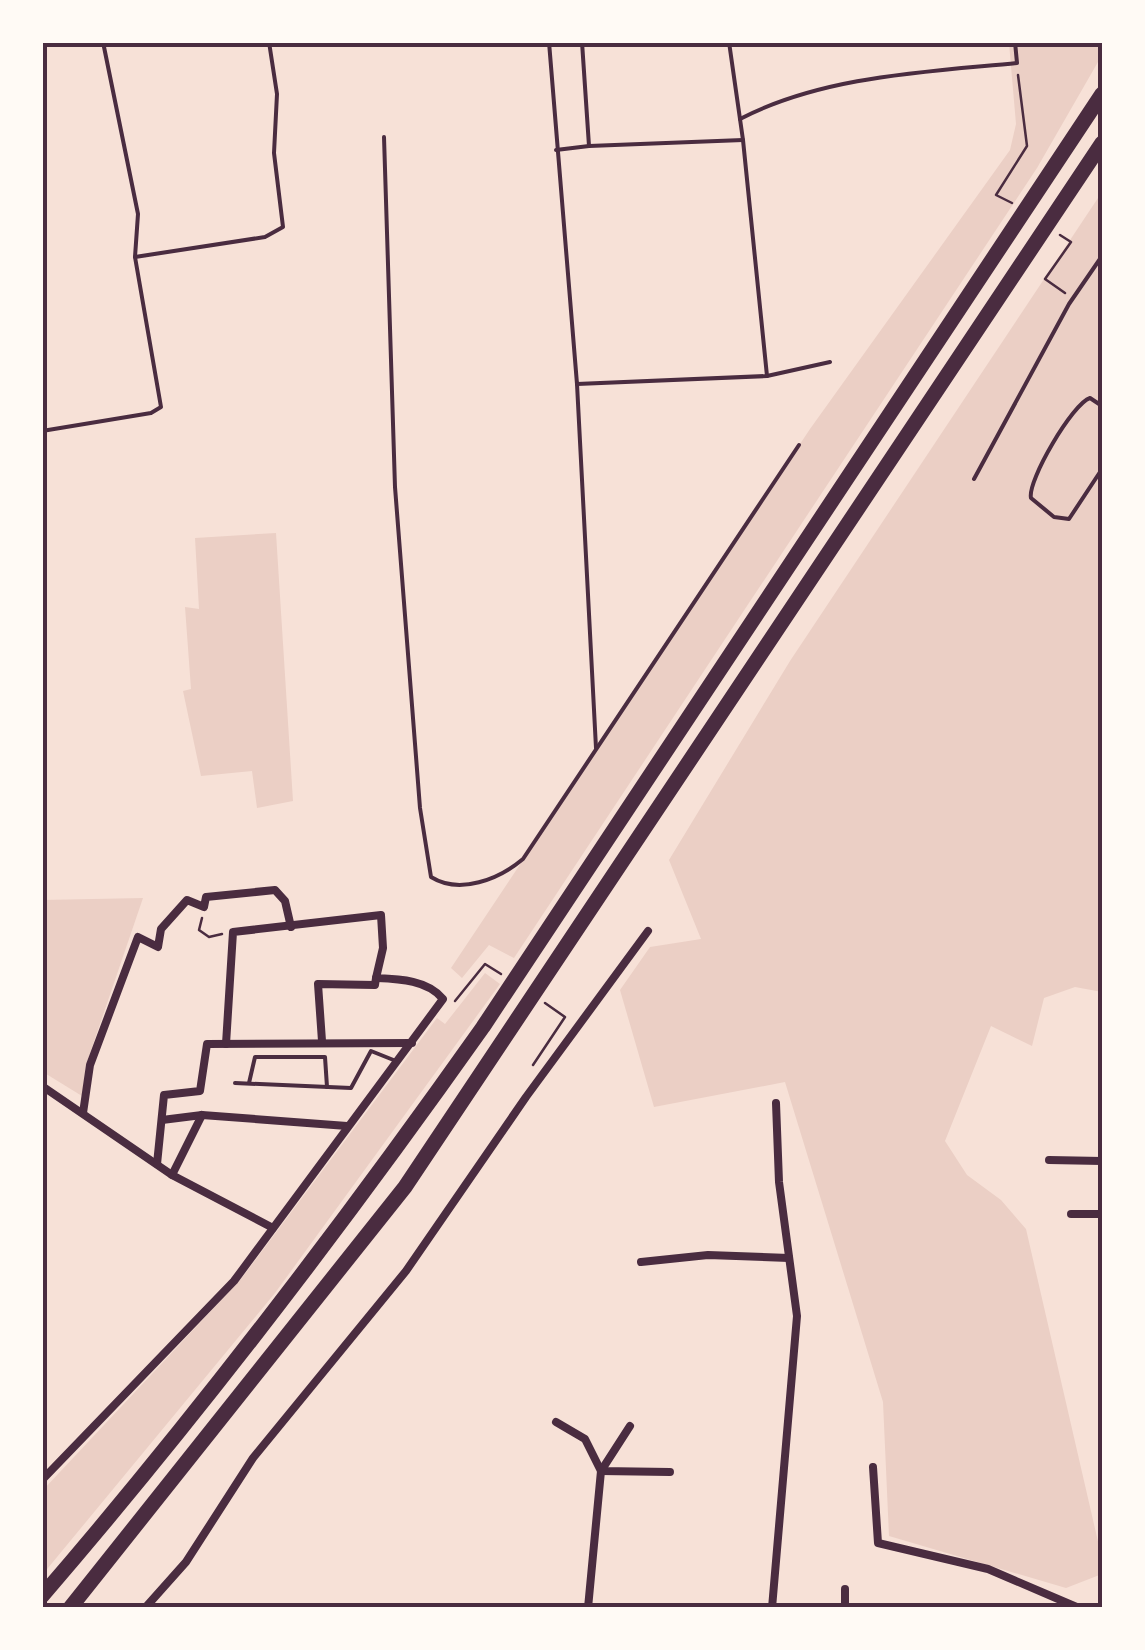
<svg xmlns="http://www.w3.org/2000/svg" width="1145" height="1650" viewBox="0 0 1145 1650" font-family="'PT Sans',sans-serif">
  <rect width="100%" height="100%" fill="#f7e1d7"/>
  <g fill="#ebcfc5">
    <path d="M1009,43H1102V55L1037,168L514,958L489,945L462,978L451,968L810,429L1010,150L1016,124Z"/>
    <path d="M1102,192V992L1075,987L1044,998L1032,1046L991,1026L945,1141L967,1175L1001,1200L1026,1229L1102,1559V1574L1066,1588L889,1536L883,1402L785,1082L654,1107L620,990L650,947L701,939L669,860L790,661Z"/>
    <path d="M276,533L293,801L257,808L252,771L201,776L183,691L191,689L185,607L199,609L195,538Z"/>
    <path d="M143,898L86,1065L82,1096L43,1072L42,900Z"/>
    <path d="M485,973L500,984L275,1293L43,1574V1490L241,1279L437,1018L445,1024Z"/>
  </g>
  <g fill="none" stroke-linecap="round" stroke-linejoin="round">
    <g stroke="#4a2c40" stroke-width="2.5">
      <path d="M1012,203L996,195L1027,146L1018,75"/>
      <path d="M1060,235L1071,242L1045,279L1065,293"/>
      <path d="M202,918L199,930L209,937L222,934"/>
      <path d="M455,1001L485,964L501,974"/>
      <path d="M533,1065L565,1017L545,1003"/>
    </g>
    <g stroke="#4a2c40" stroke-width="4">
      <path d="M549,42L577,384L767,376L830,362"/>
      <path d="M729,42L743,140L767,376"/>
      <path d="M740,119C823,76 925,72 1017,63L1015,42"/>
      <path d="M384,137L395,487L420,808L431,877C460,895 499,879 523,859L799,445"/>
      <path d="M589,146L743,140"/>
      <path d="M556,150L589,146L582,42"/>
      <path d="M135,257L265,237L283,227L274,153L277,94L269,42"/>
      <path d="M577,384L596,748"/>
      <path d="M1102,406L1090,398C1073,403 1027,481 1031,498L1054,517L1069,519L1102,469"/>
      <path d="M42,431L151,413L161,407L135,257L138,214L103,42"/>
      <path d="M974,479L1069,304L1102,256"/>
      <path d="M235,1083L351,1088L371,1051L396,1061"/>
      <path d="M249,1083L255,1057H325L327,1087"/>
    </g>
    <g stroke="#4a2c40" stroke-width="8">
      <path d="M322,1041L318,984L375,985L376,978"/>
      <path d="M42,1086L172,1175L273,1228"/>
      <path d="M83,1113L90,1065L138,937L158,947L161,929L187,900L204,907L206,897L275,890L285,901L291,927"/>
      <path d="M162,1120L202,1115L347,1126"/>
      <path d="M1049,1160L1102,1161"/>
      <path d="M157,1164L164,1095L200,1091L207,1044L412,1043"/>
      <path d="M172,1175L202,1115"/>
      <path d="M1071,1214H1102"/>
      <path d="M641,1262L708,1255L789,1258"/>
      <path d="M556,1422L585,1439L601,1471L670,1472"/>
      <path d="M873,1467L878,1543L988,1569L1079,1608"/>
      <path d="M42,1480L234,1281L443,999C428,980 399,979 376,978L383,948L381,915L233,932L226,1044"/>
      <path d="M845,1589V1608"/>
      <path d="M145,1608L186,1562L253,1458L406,1271L526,1097L648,931"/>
      <path d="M588,1608L601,1471L630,1426"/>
      <path d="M772,1608L797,1316L779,1182L776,1103"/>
    </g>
    <g stroke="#4a2c40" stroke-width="15">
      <path d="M42,1596C199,1414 345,1222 483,1027L1102,94"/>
      <path d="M70,1608L405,1187L1102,143"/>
    </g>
  </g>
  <rect width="1145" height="1650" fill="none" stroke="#fffaf5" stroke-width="90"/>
  <rect x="45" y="45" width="1055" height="1560" fill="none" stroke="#4a2c40" stroke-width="4"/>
</svg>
